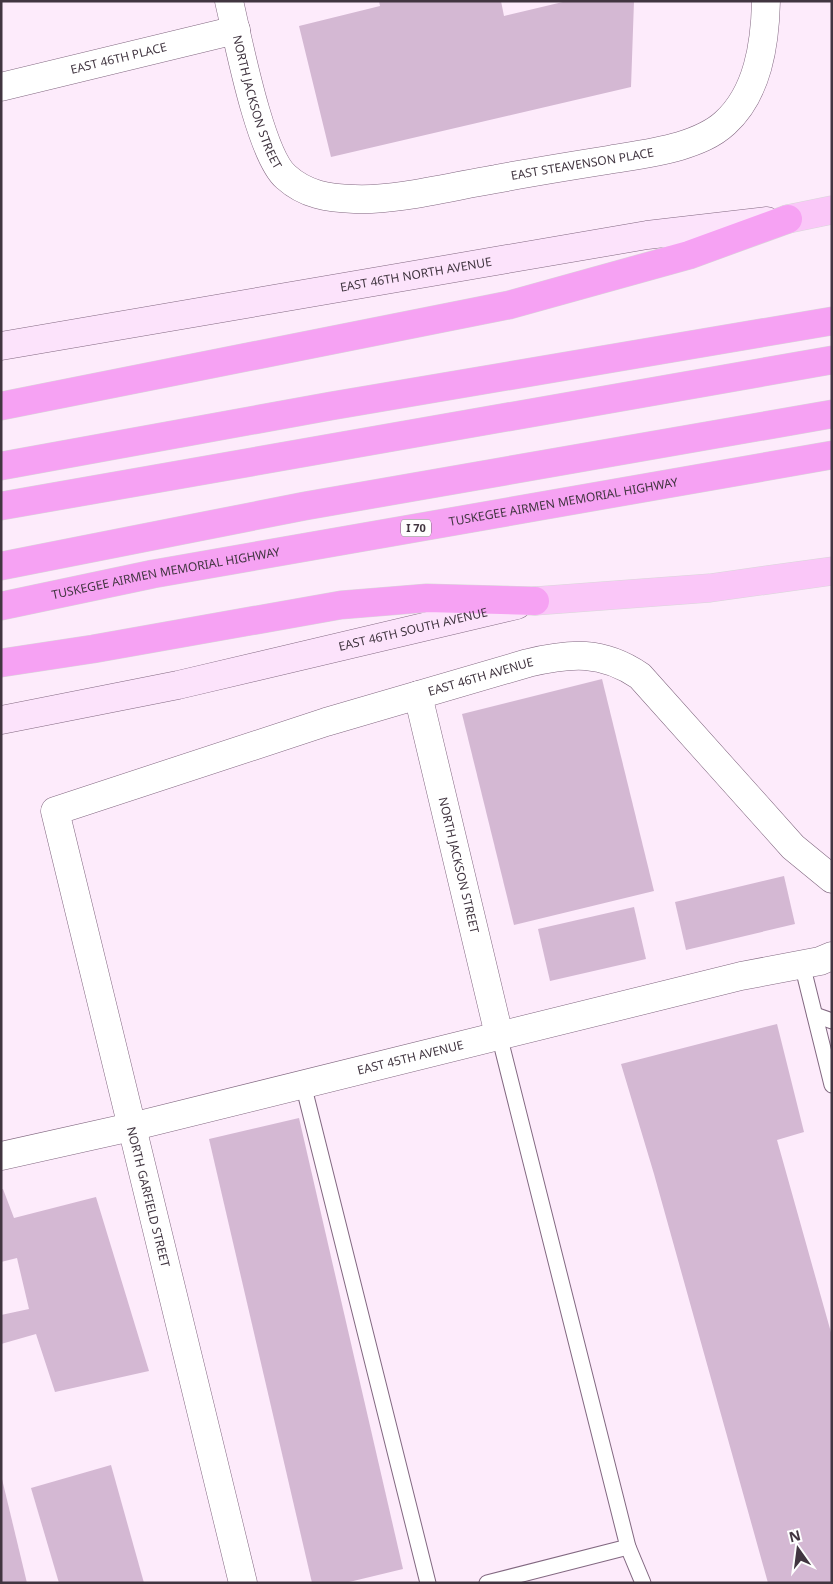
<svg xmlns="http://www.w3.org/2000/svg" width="833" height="1584" viewBox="0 0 833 1584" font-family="'Noto Sans',sans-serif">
  <rect width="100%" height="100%" fill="#fdebfb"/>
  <g fill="#d4b8d3">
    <path d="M379,1H501L504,16L567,1H634L631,87L331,157L299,26L380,6Z"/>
    <path d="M602,679L654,891L514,925L462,714Z"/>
    <path d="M784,876L795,924L686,950L675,902Z"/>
    <path d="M634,907L646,959L550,981L538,929Z"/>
    <path d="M777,1024L804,1132L777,1140L832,1336V1583H768L654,1174L621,1064Z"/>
    <path d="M299,1118L403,1569L345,1583H312L209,1139Z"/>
    <path d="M1,1189H3L14,1218L96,1197L149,1371L55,1392L36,1334L1,1344V1315L29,1309L17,1258L1,1262Z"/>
    <path d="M111,1465L144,1583H59L31,1488Z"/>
    <path d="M1,1479H2L27,1583H1Z"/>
  </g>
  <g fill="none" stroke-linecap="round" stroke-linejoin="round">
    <defs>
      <g id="lane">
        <path d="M802,964L832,1085"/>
        <path d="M815,1015L832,1021"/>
        <path d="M303,1084L428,1583"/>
        <path d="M628,1547L643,1583"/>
        <path d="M487,1583L628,1547L499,1035"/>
      </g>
      <g id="street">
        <path id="s1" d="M229,1C238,39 260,155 286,177C306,195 328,198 354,199C397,201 453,186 496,179C533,172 570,166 608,160C632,156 656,153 680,146C696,141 712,135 725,123C758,93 765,44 766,1"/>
        <path id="s2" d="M1,87L236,30"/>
        <path id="s3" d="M418,695L499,1035"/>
        <path id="s4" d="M1,1156L131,1127L741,976L820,961L832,956"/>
        <path id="s5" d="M243,1583L55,811L326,722L528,663C570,653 602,650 640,676L793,847L832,879"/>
      </g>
      <g id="secondary">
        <path id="s6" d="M1,346L647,235L767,221"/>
        <path id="s7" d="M1,720L178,685L517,605"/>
      </g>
      <g id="primary">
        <path d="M788,219L832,210"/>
        <path d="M535,601L710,588L832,571"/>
      </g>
      <g id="highway">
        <path d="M1,406L509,305L689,255L788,219"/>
        <path d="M1,466L331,406L832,321"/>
        <path d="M1,506L832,360"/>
        <path d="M1,566L305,506L832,414"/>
        <path id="s8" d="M1,606L153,574L832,455"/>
        <path d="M1,663L93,649L341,605L427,598L535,601"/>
      </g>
    </defs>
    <use href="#lane" stroke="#826881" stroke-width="17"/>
    <use href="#street" stroke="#826881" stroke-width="29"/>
    <use href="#secondary" stroke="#826881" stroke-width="29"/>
    <use href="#primary" stroke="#d9d7d9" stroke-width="29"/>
    <use href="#highway" stroke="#d9d7d9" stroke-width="29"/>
    <use href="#lane" stroke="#fff" stroke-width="15"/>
    <use href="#street" stroke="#fff" stroke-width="28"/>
    <use href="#secondary" stroke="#fce3fb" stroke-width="28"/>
    <use href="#primary" stroke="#fac7f8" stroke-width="28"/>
    <use href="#highway" stroke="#f6a2f3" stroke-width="28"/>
  </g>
  <g text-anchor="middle" stroke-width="4.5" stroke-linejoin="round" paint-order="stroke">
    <rect fill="#fefefe" stroke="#7a7179" stroke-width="1" x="401" y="519.5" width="30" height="17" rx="4"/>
    <g font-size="11" font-weight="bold" fill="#413540">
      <text x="416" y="532">I 70</text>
    </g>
    <g font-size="12" fill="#413540" stroke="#fefefe">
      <text dy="4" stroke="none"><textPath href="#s2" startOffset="121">EAST 46TH PLACE</textPath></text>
      <text dy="4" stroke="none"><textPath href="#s1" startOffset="105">NORTH JACKSON STREET</textPath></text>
      <text dy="4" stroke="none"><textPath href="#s1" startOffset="491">EAST STEAVENSON PLACE</textPath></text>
      <text dy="4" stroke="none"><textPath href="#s6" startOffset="421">EAST 46TH NORTH AVENUE</textPath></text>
      <text dy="4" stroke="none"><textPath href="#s8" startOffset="572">TUSKEGEE AIRMEN MEMORIAL HIGHWAY</textPath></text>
      <text dy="4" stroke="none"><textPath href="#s8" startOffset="168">TUSKEGEE AIRMEN MEMORIAL HIGHWAY</textPath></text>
      <text dy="4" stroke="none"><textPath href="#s7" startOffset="422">EAST 46TH SOUTH AVENUE</textPath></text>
      <text dy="4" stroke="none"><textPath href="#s5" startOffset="1241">EAST 46TH AVENUE</textPath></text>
      <text dy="4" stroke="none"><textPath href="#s3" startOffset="175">NORTH JACKSON STREET</textPath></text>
      <text dy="4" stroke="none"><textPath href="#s4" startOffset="421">EAST 45TH AVENUE</textPath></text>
      <text transform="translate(148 1197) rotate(76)" y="4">NORTH GARFIELD STREET</text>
    </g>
  </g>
  <rect width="833" height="1584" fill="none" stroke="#413540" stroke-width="5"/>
  <g transform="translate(798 1549) rotate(346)" stroke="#fefefe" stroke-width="4" paint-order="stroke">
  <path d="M0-4L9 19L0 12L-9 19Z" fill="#413540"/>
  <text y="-8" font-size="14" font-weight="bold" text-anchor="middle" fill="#413540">N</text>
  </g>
</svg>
